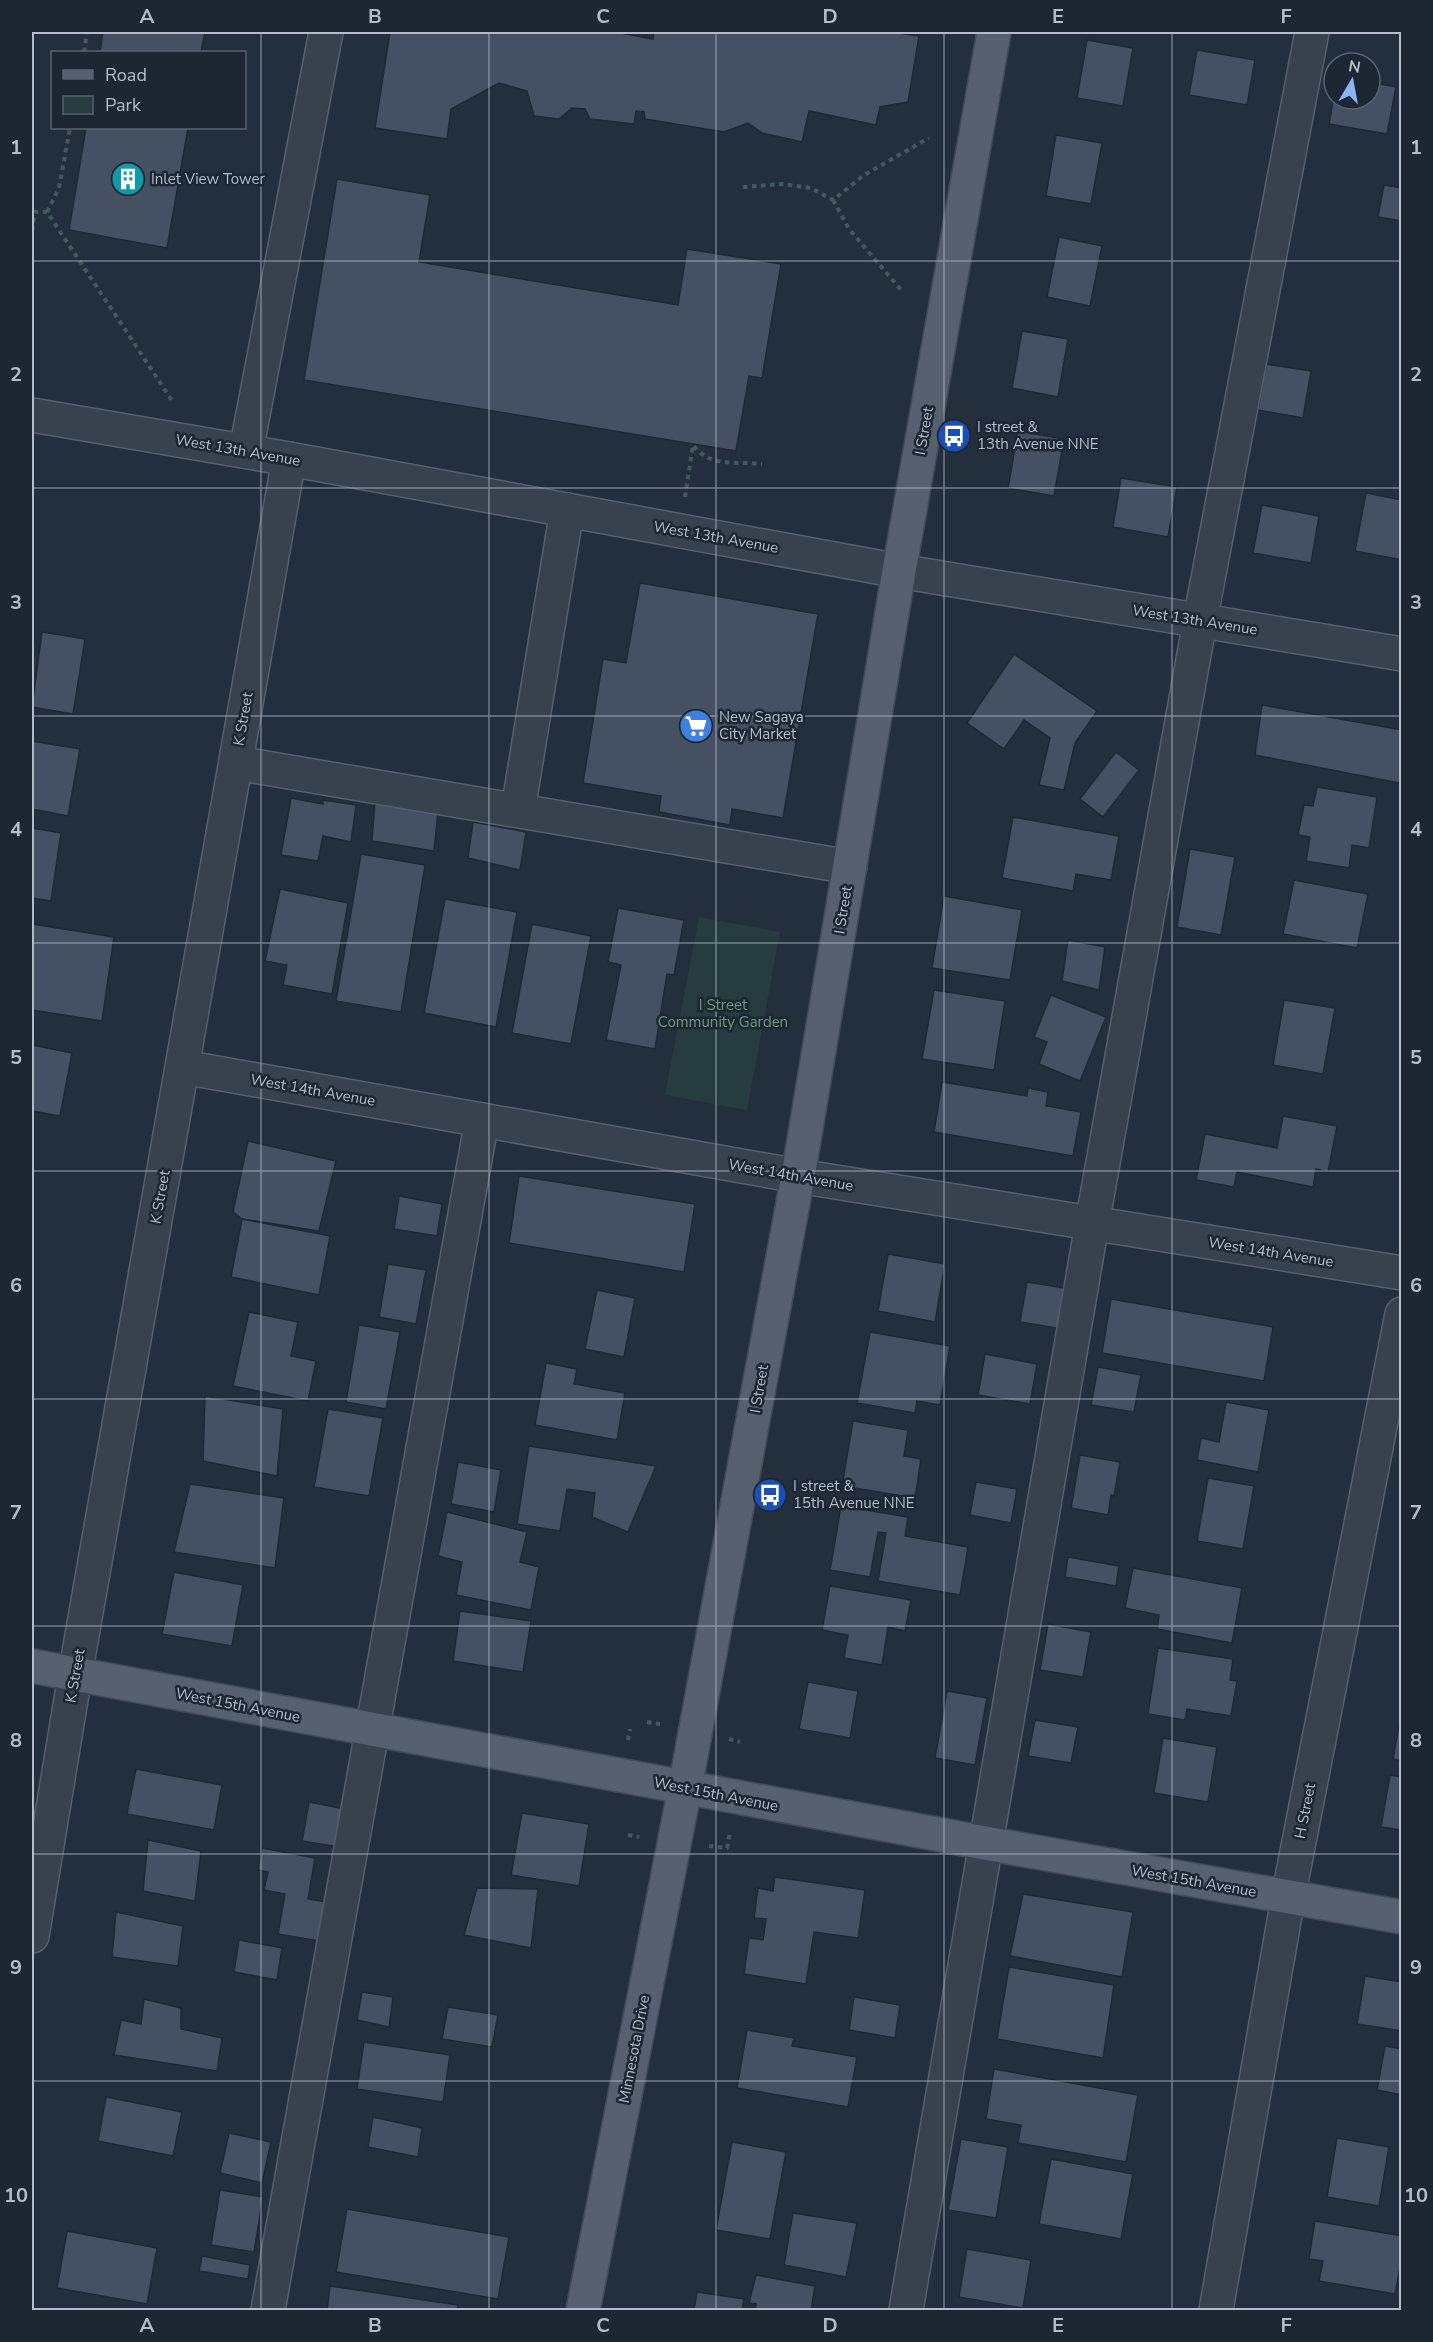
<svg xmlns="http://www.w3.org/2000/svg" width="1433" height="2342" viewBox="0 0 1433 2342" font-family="'Nunito Sans',sans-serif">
  <rect width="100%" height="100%" fill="#242f3e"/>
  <path fill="#263c3f" d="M699,917L780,932L747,1110L665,1095Z"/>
  <g fill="#455162" stroke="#1f2835" stroke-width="1.5">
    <path d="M103,32H205L201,52H100Z"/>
    <path d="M390,32H616L653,39L654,32H892L919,36L908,102L880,107L876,125L809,111L802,142L762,133L748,123L724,132L645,119L644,112L636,111L634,124L590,119L585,109L572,108L559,119L534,116L527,91L499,83L451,109L447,139L375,128Z"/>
    <path d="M1087,40L1133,48L1123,106L1077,98Z"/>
    <path d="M1197,50L1255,60L1247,105L1189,95Z"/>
    <path d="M1370,82L1396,87L1387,134L1329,124L1334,96V99H1370Z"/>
    <path d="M86,128H188L167,248L69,230Z"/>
    <path d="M1056,135L1102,143L1091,204L1046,196Z"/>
    <path d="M337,179L430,195L419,262L678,305L687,249L781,264L762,378L749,376L736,451L304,380Z"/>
    <path d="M1384,185L1402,188V221L1378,217Z"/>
    <path d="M1059,237L1102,246L1090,306L1047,297Z"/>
    <path d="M1022,331L1068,339L1058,397L1012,388Z"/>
    <path d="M1266,364L1311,371L1303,418L1258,410Z"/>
    <path d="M1018,431L1064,439L1054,496L1008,488Z"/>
    <path d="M1121,478L1177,487L1168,537L1113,527Z"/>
    <path d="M1366,493L1402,500V560L1355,551Z"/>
    <path d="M1262,505L1319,516L1311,563L1253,553Z"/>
    <path d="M640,583L818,614L783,818L732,809L730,825L659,812L661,796L583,783L603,659L626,663Z"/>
    <path d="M42,632L85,639L73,714L32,707Z"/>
    <path d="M1014,654L1097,711L1075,743L1064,790L1039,785L1050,738L1024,720L1004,749L967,723Z"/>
    <path d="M1262,705L1402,730V769L1399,783L1255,755Z"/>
    <path d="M32,741L80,749L68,816L32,809Z"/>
    <path d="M1116,752L1139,770L1103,817L1080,799Z"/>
    <path d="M1317,787L1377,797L1369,848L1352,845L1349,868L1306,861L1310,837L1298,835L1304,805L1313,806Z"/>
    <path d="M291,798L323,804V800L356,805L351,842L323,836L318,861L281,855Z"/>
    <path d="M375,801L438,812L434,851L372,841Z"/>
    <path d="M1013,817L1119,836L1111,880L1076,874L1073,891L1002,878Z"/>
    <path d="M473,822L526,832L520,870L468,858Z"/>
    <path d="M32,828L61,833L51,901L32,898Z"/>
    <path d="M1190,849L1235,857L1221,935L1177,927Z"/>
    <path d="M361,854L425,865L401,1012L336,1001Z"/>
    <path d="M1294,880L1368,894L1357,948L1283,934Z"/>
    <path d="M280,889L348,903L332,994L283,985L287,965L265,961Z"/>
    <path d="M944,896L1022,910L1010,980L932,968Z"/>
    <path d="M445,899L517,912L496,1027L424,1013Z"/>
    <path d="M618,908L684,920L674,975L667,974L655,1049L606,1040L621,965L608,962Z"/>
    <path d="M32,924L114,937L102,1021L32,1010Z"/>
    <path d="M532,924L591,936L571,1044L512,1033Z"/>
    <path d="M1068,940L1105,947L1099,990L1062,981Z"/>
    <path d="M934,990L1005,1001L994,1070L922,1059Z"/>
    <path d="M1051,995L1106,1017L1080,1081L1039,1064L1047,1042L1034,1037Z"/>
    <path d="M1284,1000L1335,1008L1323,1074L1273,1065Z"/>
    <path d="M32,1045L72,1053L60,1116L32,1111Z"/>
    <path d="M942,1082L1027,1096L1028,1088L1048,1092L1046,1106L1081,1112L1073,1156L934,1132Z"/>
    <path d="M1283,1116L1337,1126L1328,1172L1316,1169L1313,1187L1237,1172L1234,1187L1196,1180L1205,1134L1277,1148Z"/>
    <path d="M248,1141L336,1161L319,1231L242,1219L233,1212Z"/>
    <path d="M519,1176L695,1204L684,1272L509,1243Z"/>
    <path d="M399,1196L442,1204L437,1236L394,1229Z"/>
    <path d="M242,1219L330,1236L319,1295L231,1277Z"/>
    <path d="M888,1254L945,1264L935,1322L878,1311Z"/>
    <path d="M388,1264L426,1270L416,1324L379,1317Z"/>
    <path d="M1027,1282L1064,1288L1057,1328L1020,1322Z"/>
    <path d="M597,1290L635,1298L624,1357L585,1349Z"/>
    <path d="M1111,1299L1273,1327L1264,1381L1102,1353Z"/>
    <path d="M249,1312L298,1322L291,1356L316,1361L308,1401L233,1386Z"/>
    <path d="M359,1325L400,1332L386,1409L346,1402Z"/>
    <path d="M870,1332L950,1346L940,1405L917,1401L915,1413L857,1403Z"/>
    <path d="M985,1354L1037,1364L1030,1404L978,1395Z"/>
    <path d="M546,1363L577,1369L574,1384L625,1393L617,1440L535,1425Z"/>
    <path d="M1098,1367L1141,1375L1134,1412L1091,1405Z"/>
    <path d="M205,1396L283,1409L277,1476L203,1461Z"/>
    <path d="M1226,1402L1269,1410L1258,1472L1197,1460L1201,1438L1219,1442Z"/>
    <path d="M328,1409L383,1418L369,1496L314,1487Z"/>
    <path d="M853,1421L908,1430L904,1456L921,1459L915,1498L842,1486Z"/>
    <path d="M529,1446L656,1466L628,1532L592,1517L595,1493L567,1489L560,1531L517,1524Z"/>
    <path d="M1080,1455L1120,1462L1114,1496L1111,1495L1108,1515L1071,1508Z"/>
    <path d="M458,1462L501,1470L494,1512L451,1504Z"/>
    <path d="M1208,1478L1254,1486L1243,1549L1197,1541Z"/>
    <path d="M976,1482L1017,1489L1011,1523L970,1515Z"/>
    <path d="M190,1484L284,1498L275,1568L174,1552Z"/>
    <path d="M841,1506L908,1517L905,1536L968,1547L960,1595L878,1581L886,1533L878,1532L870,1577L830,1570Z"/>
    <path d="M447,1512L527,1532L520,1562L539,1567L531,1610L456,1595L462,1562L438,1556Z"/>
    <path d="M1068,1557L1119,1566L1116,1586L1065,1577Z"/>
    <path d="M1133,1568L1242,1588L1232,1643L1157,1629L1159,1615L1125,1608Z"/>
    <path d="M174,1572L243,1585L232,1646L162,1634Z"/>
    <path d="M830,1586L911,1600L905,1631L888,1627L882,1665L844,1658L848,1635L822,1630Z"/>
    <path d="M460,1611L531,1621L523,1672L453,1661Z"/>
    <path d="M1048,1624L1091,1632L1083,1677L1040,1670Z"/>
    <path d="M1158,1648L1233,1659L1230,1680L1237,1681L1231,1716L1187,1709L1185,1720L1148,1714Z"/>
    <path d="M808,1682L858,1691L850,1738L799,1729Z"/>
    <path d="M947,1691L987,1698L975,1765L935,1758Z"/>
    <path d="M1402,1707V1761L1393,1759Z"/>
    <path d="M1035,1720L1078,1727L1071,1763L1028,1756Z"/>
    <path d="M1163,1738L1217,1747L1208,1802L1154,1793Z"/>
    <path d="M136,1769L222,1785L214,1830L127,1814Z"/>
    <path d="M1390,1775L1402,1777V1830L1381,1827Z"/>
    <path d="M309,1802L345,1809L339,1847L302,1841Z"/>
    <path d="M522,1813L589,1824L579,1886L511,1875Z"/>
    <path d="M148,1840L201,1851L195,1901L143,1891Z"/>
    <path d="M262,1848L315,1858L308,1899L332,1903L325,1942L278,1934L285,1894L264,1890L268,1872L258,1870Z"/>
    <path d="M775,1877L865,1890L858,1938L814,1932L806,1984L744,1974L749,1938L763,1940L766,1919L754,1918L758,1888L773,1891Z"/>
    <path d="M477,1888L538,1889L531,1948L464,1935Z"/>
    <path d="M1023,1894L1133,1912L1122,1977L1010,1956Z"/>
    <path d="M116,1912L183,1926L178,1966L112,1957Z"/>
    <path d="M239,1940L282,1948L277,1980L234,1972Z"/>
    <path d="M1009,1967L1114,1985L1103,2058L997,2039Z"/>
    <path d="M1365,1976L1402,1982V2031L1357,2024Z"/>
    <path d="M362,1992L393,1997L389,2027L357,2020Z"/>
    <path d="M854,1997L900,2005L895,2038L849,2030Z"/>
    <path d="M144,1999L181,2008V2029L222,2038L217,2071L114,2055L121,2020L141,2024Z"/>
    <path d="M448,2007L498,2015L492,2047L442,2039Z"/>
    <path d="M747,2030L794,2038L792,2046L857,2057L848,2107L737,2088Z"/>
    <path d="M364,2042L450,2055L443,2102L357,2089Z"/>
    <path d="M1385,2046L1402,2049V2095L1377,2090Z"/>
    <path d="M994,2069L1138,2095L1126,2162L1018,2143L1021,2125L986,2119Z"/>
    <path d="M106,2097L182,2112L173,2156L98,2141Z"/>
    <path d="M373,2117L422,2128L418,2157L368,2147Z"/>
    <path d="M229,2133L271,2142L262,2183L220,2173Z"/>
    <path d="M1337,2138L1389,2147L1379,2206L1327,2197Z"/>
    <path d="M961,2139L1008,2147L996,2218L948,2210Z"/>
    <path d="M732,2142L786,2152L770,2239L716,2230Z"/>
    <path d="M1051,2159L1133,2174L1121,2239L1039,2224Z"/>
    <path d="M220,2190L263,2197L254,2252L211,2245Z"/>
    <path d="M347,2209L509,2237L498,2299L336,2272Z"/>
    <path d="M793,2213L857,2223L846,2277L784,2265Z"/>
    <path d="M1315,2221L1402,2236V2258L1395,2294L1319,2281L1323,2261L1309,2259Z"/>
    <path d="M67,2231L157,2248L147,2304L57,2288Z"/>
    <path d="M967,2249L1031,2260L1023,2308L959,2297Z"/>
    <path d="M202,2256L250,2265L248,2279L199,2271Z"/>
    <path d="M756,2275L815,2286L811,2310H755L756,2304L749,2303Z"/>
    <path d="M330,2286L458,2305L457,2310H327Z"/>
    <path d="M697,2292L744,2299L742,2310H694Z"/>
  </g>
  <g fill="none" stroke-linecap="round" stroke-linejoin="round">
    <defs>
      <g id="minor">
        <path d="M32,415L289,459L899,571L1402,654"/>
        <path d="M246,451L326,32"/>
        <path d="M236,763L850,867"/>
        <path d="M518,810L567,510"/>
        <path d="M183,1067L798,1176L1402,1273"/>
        <path d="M32,1936L75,1675L289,459"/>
        <path d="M268,2310L482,1120"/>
        <path d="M906,2310L1092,1224L1200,621L1312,32"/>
        <path d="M1216,2310L1288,1898L1402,1314"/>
      </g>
      <g id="major">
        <path d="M32,1666L985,1843L1402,1917"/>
        <path d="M583,2310L685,1788L798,1176L899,571L994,32"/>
      </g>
    </defs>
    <use href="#minor" stroke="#565f6c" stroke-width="36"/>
    <use href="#major" stroke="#414a57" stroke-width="36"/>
    <g stroke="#44595c" stroke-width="4" stroke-dasharray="4.5 4.5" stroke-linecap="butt">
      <path d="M84,52L87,32"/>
      <path d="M743,187L782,184L811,188L833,200L864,175L929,138"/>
      <path d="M833,200L849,229L902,291"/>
      <path d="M47,212L59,188L70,128"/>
      <path d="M32,231L35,212H47L173,402"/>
      <path d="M685,497L693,445C710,468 736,461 762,464"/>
      <path d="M647,1722L660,1724"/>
      <path d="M729,1739L740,1742"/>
      <path d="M628,1740L630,1729"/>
      <path d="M628,1835L639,1837"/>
      <path d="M709,1846L727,1848L730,1832"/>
    </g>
    <use href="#minor" stroke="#38414e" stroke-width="33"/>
    <use href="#major" stroke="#56606e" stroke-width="33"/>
  </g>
  <path fill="none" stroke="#b4bcc9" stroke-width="1.5" stroke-opacity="0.55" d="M261,32V2310M489,32V2310M716,32V2310M944,32V2310M1172,32V2310M32,261H1402M32,488H1402M32,716H1402M32,943H1402M32,1171H1402M32,1399H1402M32,1626H1402M32,1854H1402M32,2081H1402"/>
  <defs>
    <symbol id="building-disc" viewBox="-11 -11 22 22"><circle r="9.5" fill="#0f9aa8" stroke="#1d2633"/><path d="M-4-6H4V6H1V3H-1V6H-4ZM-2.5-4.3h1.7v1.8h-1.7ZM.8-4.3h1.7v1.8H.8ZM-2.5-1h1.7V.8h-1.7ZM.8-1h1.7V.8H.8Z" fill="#fff"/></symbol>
    <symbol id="bus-disc" viewBox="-11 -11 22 22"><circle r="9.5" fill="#1a4fb4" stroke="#1d2633"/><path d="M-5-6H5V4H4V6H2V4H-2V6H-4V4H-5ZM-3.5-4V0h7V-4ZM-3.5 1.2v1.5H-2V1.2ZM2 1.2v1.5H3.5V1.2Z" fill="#fff"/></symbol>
    <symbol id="supermarket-disc" viewBox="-11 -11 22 22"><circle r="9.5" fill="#3f7fe0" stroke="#1d2633"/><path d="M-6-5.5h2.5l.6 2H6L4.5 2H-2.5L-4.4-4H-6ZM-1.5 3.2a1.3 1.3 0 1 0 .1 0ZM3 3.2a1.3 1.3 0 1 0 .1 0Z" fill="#fff"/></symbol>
  </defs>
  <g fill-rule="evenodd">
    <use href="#building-disc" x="109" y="160" width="38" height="38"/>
    <use href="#bus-disc" x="935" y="417" width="38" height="38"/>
    <use href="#supermarket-disc" x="677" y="707" width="38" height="38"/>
    <use href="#bus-disc" x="751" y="1476" width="38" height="38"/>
  </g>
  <g text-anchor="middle" stroke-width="5" stroke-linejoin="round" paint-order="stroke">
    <g font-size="15" fill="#b4bcc9" stroke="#1d2633" text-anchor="start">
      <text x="151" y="184">Inlet View Tower</text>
      <text x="977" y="432">I street &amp;<tspan x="977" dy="17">13th Avenue NNE</tspan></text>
      <text x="719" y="722">New Sagaya<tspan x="719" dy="17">City Market</tspan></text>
      <text x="793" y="1491">I street &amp;<tspan x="793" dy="17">15th Avenue NNE</tspan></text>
    </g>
    <g font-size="15" fill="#b4bcc9" stroke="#1d2633">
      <text transform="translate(924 431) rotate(-80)" y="5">I Street</text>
      <text transform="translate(238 450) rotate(10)" y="5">West 13th Avenue</text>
      <text transform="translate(716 537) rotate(10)" y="5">West 13th Avenue</text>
      <text transform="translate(1195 620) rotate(9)" y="5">West 13th Avenue</text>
      <text transform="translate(243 719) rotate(-80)" y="5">K Street</text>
      <text transform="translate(843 910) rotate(-81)" y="5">I Street</text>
      <text transform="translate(313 1090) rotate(10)" y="5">West 14th Avenue</text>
      <text transform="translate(791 1175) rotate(10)" y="5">West 14th Avenue</text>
      <text transform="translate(160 1197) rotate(-80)" y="5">K Street</text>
      <text transform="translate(1271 1252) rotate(9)" y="5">West 14th Avenue</text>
      <text transform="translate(759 1389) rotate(-80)" y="5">I Street</text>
      <text transform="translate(75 1676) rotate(-80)" y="5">K Street</text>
      <text transform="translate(238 1705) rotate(11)" y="5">West 15th Avenue</text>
      <text transform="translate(716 1794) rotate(11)" y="5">West 15th Avenue</text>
      <text transform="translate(1305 1811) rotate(-79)" y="5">H Street</text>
      <text transform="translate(1194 1881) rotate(10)" y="5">West 15th Avenue</text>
      <text transform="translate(634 2049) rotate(-79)" y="5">Minnesota Drive</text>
    </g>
    <g font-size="15" fill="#6b9a76" stroke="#1d2633">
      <text x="723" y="1010">I Street<tspan x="723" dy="17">Community Garden</tspan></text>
    </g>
  </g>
  <rect width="1433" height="2342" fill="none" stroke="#1d2633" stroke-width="66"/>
  <rect x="51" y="51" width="195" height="78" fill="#1d2633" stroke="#59626f" stroke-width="1.5"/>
  <rect x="63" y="70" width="30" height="9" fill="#56606e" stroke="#59626f" stroke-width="1.5"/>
  <text x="105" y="81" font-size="18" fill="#b4bcc9">Road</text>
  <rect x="63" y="96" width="30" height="18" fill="#263c3f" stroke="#59626f" stroke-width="1.5"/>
  <text x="105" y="111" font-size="18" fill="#b4bcc9">Park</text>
  <g transform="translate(1352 81) rotate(10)"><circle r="28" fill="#1d2633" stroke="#59626f" stroke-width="1.5"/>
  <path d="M0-4.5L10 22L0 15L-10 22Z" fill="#8ab4f8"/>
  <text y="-9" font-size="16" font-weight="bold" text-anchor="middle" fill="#b4bcc9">N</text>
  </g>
  <rect x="33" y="33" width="1367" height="2276" fill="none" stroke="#b4bcc9" stroke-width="2"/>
  <g font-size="20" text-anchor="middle" font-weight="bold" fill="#b4bcc9">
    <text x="147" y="23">A</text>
    <text x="375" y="23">B</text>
    <text x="603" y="23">C</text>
    <text x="830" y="23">D</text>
    <text x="1058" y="23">E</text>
    <text x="1286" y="23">F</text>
    <text x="16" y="154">1</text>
    <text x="1416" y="154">1</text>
    <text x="16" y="381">2</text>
    <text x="1416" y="381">2</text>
    <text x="16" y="609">3</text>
    <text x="1416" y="609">3</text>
    <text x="16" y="836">4</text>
    <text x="1416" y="836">4</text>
    <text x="16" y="1064">5</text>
    <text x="1416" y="1064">5</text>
    <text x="16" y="1292">6</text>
    <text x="1416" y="1292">6</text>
    <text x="16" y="1519">7</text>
    <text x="1416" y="1519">7</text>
    <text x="16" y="1747">8</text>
    <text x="1416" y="1747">8</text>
    <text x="16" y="1974">9</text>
    <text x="1416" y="1974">9</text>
    <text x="16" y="2202">10</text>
    <text x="1416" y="2202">10</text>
    <text x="147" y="2332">A</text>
    <text x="375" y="2332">B</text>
    <text x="603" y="2332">C</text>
    <text x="830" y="2332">D</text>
    <text x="1058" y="2332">E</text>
    <text x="1286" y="2332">F</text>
  </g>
</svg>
